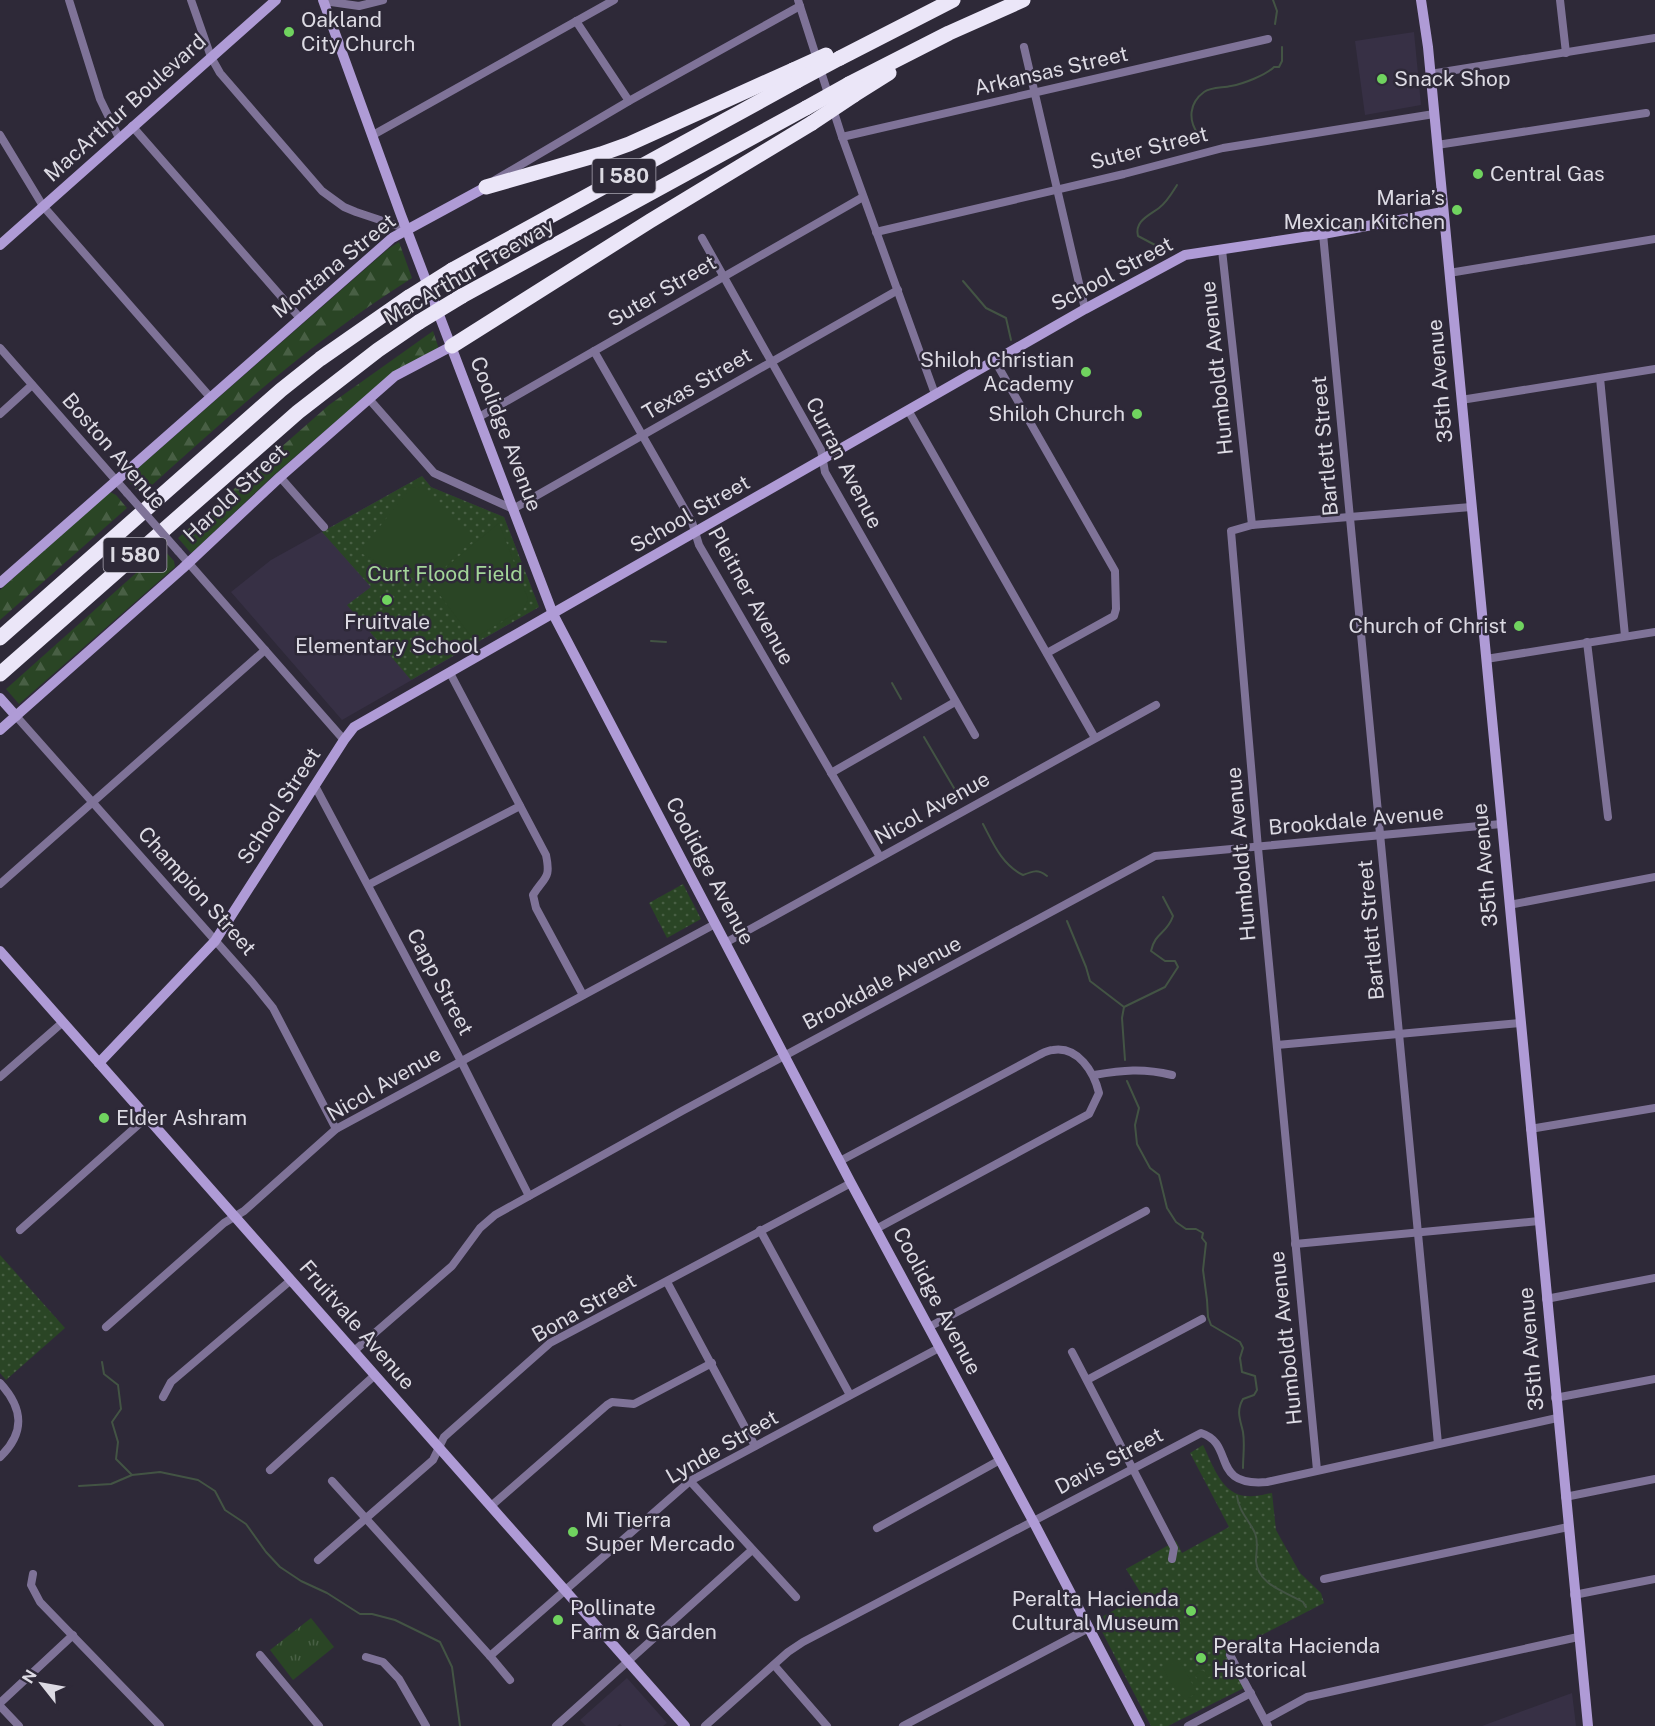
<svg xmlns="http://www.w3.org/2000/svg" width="1655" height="1726" viewBox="0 0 1655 1726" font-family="'Public Sans',sans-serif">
  <defs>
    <pattern id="grass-tufts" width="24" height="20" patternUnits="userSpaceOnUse" patternTransform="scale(1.5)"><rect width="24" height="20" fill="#2a4525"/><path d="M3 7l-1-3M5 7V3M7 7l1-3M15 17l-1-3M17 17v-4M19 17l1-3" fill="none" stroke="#485f44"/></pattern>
    <pattern id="forest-firs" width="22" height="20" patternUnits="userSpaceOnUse" patternTransform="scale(1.5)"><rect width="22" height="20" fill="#2a4525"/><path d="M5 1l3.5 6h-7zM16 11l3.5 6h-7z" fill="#485f44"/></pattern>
    <pattern id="park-dots" width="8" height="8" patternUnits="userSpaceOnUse" patternTransform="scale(1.5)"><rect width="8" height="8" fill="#2a4525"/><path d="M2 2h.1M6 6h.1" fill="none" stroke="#485f44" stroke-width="1.8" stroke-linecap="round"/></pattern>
  </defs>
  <rect width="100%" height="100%" fill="#2e2938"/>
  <g fill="#373045">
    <path d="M1414,32L1421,105L1365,115L1355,41Z"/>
    <path d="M422,476L431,487L504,517L539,607L342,720L231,592L271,560Z"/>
    <path d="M627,1678L667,1723L663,1726H622L620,1724L617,1726H586L580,1720Z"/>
    <path d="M1572,1693L1576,1726H1482Z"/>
  </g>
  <path fill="url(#grass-tufts)" d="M311,1618L334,1647L293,1680L270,1650Z"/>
  <g fill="url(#forest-firs)">
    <path d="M399,242L412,278C313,340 227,417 141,495L130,483L128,477L388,249Z"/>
    <path d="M433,331L439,349L392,373L275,474L194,551L191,553L178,538L329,405Z"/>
    <path d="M110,492L116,495L127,508L0,620V590Z"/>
    <path d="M163,549L174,561L175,567L19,704L6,689Z"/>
  </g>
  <g fill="url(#park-dots)">
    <path d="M422,476L431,487L504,517L539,607L411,680L347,605L371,587L322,532Z"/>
    <path d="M683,884L701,919L667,938L649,903Z"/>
    <path d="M0,1255L65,1328L6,1380L0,1373Z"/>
    <path d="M1203,1445C1213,1465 1222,1496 1248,1496C1256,1497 1265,1494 1272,1493L1276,1530L1300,1573L1321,1593L1324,1603L1225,1654L1244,1688L1168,1726H1151L1096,1620L1142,1595L1126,1569L1176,1541L1182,1553L1229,1527L1190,1453Z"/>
  </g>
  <g fill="#2a4525">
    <path d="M420,487L476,538L431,576L396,572L359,552L411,488Z"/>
    <path d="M499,523L528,599L524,608L473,639L429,581Z"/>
    <path d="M1179,1660L1197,1692L1186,1700L1174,1688L1163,1668Z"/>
    <path d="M1220,1660L1225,1669L1199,1682L1195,1675L1203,1670L1207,1676L1215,1671L1214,1668L1217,1666L1216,1662Z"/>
  </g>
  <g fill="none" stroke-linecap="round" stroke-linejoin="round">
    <g stroke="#435444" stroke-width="2">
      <path d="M1273,0L1277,11L1275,24"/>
      <path d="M1198,134C1188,120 1189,103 1204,92C1211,87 1223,88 1231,86C1243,84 1266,75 1274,67H1279L1282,61V47"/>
      <path d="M1157,246L1138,236C1134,221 1150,215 1159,208C1167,202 1172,193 1177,185"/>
      <path d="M963,281L986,308L1006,318L1011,340"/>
      <path d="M651,641L666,642"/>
      <path d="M892,683L901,699"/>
      <path d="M924,737L961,800"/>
      <path d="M983,824C993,843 1002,865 1023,875C1033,871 1038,869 1047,876"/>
      <path d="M1067,921L1086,967L1090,981L1124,1007"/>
      <path d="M1124,1007L1165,987L1178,967L1175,961H1165L1151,951C1155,932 1167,934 1173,916L1163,897"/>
      <path d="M1124,1007L1122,1018L1125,1060"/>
      <path d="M1127,1081L1139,1108L1135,1125L1137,1144L1150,1168L1159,1175L1167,1208L1176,1222L1186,1229H1196L1203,1233L1202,1238L1206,1243L1203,1270L1207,1300L1208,1317L1211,1325L1240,1342L1243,1348L1240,1358L1242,1372L1255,1376L1257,1390L1254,1395L1243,1399C1236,1411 1240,1419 1243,1432C1245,1444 1243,1456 1243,1468"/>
      <path d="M102,1362L104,1374L118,1385L121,1409L112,1422L118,1442L116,1459L132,1475L160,1472L198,1480L215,1491L225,1510L246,1524L266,1552L280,1567L301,1581L327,1593L360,1614H372L395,1620L440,1642L452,1667L460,1726"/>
      <path d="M79,1486L111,1484L132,1475"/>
      <path d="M1237,1496C1239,1512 1249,1520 1255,1533C1259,1543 1256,1551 1256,1561C1258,1585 1286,1592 1303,1602L1306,1607"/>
    </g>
    <g stroke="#7f7398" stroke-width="8">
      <path d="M69,0L100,99L119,138"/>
      <path d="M191,0L211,57L220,73L322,191L344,207L356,212L407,229"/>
      <path d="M798,0L842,137L935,394"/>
      <path d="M1560,0L1566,53"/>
      <path d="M324,1L359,6L383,0"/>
      <path d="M576,21L629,101"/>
      <path d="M1024,47L1085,309"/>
      <path d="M1430,74L1655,38"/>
      <path d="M132,126L299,317"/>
      <path d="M0,135L43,206L210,397"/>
      <path d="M373,135L614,0"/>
      <path d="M842,137L1268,39"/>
      <path d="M1437,145L1646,113"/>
      <path d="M495,180L629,101L800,6"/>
      <path d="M876,232L1124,174L1223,148L1434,114"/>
      <path d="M1323,234L1438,1444"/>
      <path d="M702,238L821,450L825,472L975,735"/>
      <path d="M1222,250L1252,525L1231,531L1258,848L1317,1470"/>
      <path d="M1449,273L1655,239"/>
      <path d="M0,348L127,493"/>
      <path d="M594,351L692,522L699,545L880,857"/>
      <path d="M995,361L1115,571L1116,609L1114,616L1047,653"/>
      <path d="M1600,378L1625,636"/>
      <path d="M369,399L434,473L513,509L898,290"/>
      <path d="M1461,400L1655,369"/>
      <path d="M908,410L1095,738"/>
      <path d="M0,414L32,385"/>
      <path d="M479,417L863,197"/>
      <path d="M280,477L324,527"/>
      <path d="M1252,525L1471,507"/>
      <path d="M178,551L344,740"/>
      <path d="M1587,642L1608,817"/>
      <path d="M1486,659L1655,632"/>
      <path d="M450,673L546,855C551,879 545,876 533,895L536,908L583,995"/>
      <path d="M16,716L252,982L273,1008L336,1129"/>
      <path d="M831,773L955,702"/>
      <path d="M315,786L461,1061L529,1196"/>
      <path d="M0,884L265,650"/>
      <path d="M368,885L520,806"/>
      <path d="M1509,905L1655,877"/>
      <path d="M725,943L1156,705"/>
      <path d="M1277,1045L1520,1023"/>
      <path d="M1094,1075C1123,1070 1143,1068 1172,1075"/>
      <path d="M0,1077L63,1022"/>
      <path d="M1530,1129L1655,1108"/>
      <path d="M840,1161L1039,1055C1043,1053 1048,1050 1053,1050C1078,1046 1094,1072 1099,1093L1089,1114L876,1229"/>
      <path d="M20,1230L147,1117"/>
      <path d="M760,1230L850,1395"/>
      <path d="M1295,1244L1539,1221"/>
      <path d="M667,1282L755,1446"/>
      <path d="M1546,1299L1655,1278"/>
      <path d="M106,1327L224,1223L244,1211L336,1129L715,924"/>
      <path d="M929,1327L1146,1211"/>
      <path d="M354,1351L452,1266L480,1228L495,1215L682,1111L1155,856L1501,824"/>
      <path d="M1072,1352L1174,1548L1172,1559"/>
      <path d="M1087,1380L1202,1319"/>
      <path d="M0,1383C23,1408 26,1432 0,1457"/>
      <path d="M163,1397L171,1382L291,1280"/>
      <path d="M1555,1398L1655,1379"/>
      <path d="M270,1470L375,1375"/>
      <path d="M332,1481L490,1656L510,1680"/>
      <path d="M690,1481L796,1597"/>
      <path d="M1565,1497L1655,1479"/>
      <path d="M491,1506L607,1405L612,1402L634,1404L712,1363"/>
      <path d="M877,1528L1000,1460"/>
      <path d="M318,1560L433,1460L444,1437L550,1343L851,1183"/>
      <path d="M33,1574L31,1585L40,1602L160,1726"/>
      <path d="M1324,1579L1568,1527"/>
      <path d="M1574,1595L1655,1579"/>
      <path d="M260,1655L319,1726"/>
      <path d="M1230,1655L1268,1726"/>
      <path d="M490,1656L690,1481L939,1348"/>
      <path d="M366,1657L383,1662L399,1679L426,1726"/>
      <path d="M774,1665L827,1726"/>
      <path d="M0,1703L73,1635"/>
      <path d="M0,1706L19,1726"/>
      <path d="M1265,1720L1307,1697L1578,1637"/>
      <path d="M556,1726L752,1550"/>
      <path d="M705,1726L788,1652L803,1642L1201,1433C1236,1444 1209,1487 1267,1482L1557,1418"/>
      <path d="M903,1726L1089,1628"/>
      <path d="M1188,1726L1251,1693"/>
    </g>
    <g stroke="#af9bd6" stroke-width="10">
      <path d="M323,0L401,215L553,614L851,1183L1033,1521L1140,1726"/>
      <path d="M1421,0L1428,47L1588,1726"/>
      <path d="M0,245L276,0"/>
      <path d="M0,583L392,238L486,187"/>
      <path d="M0,698L16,716"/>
      <path d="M0,730L183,568L280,477L395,376L452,346"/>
      <path d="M0,951L685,1726"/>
      <path d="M99,1063L215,941L344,740L354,727L1085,309L1185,255L1323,234L1443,212"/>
    </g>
    <g stroke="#ebe6f8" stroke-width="15">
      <path d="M840,58L953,0"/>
      <path d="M849,84L949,33L1023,0"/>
      <path d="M854,95L889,73"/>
      <path d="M486,187L601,154L629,144L793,70"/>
      <path d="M452,270L797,81"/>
      <path d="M462,296L806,108"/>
      <path d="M452,346L650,221L812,123"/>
      <path d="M0,638L281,390L320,359L409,297"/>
      <path d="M0,674L298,412L378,350L419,322"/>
    </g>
    <path stroke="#7f7398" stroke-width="8" d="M127,493L178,551"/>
    <g stroke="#ebe6f8" stroke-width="15">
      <path d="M793,70L826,55"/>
      <path d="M797,81L840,58"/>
      <path d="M806,108L849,84"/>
      <path d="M812,123L854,95"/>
      <path d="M409,297L452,270"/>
      <path d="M419,322L462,296"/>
    </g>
  </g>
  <g fill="#70d35f" stroke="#2e2938" stroke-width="2">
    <circle cx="289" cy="32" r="6"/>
    <circle cx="1382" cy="79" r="6"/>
    <circle cx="1478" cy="174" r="6"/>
    <circle cx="1457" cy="210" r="6"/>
    <circle cx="1086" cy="372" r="6"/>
    <circle cx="1137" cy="414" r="6"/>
    <circle cx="387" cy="600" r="6"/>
    <circle cx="1519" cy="626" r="6"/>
    <circle cx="104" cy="1118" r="6"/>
    <circle cx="573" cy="1532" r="6"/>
    <circle cx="1191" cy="1611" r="6"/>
    <circle cx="558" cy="1620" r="6"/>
    <circle cx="1201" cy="1658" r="6"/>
  </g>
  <g text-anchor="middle" stroke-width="5" stroke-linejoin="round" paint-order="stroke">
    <g fill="#2e2938" stroke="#a8a5b0" stroke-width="1.5">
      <rect x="592.5" y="159" width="63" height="34" rx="4.5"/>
      <rect x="103.5" y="538" width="63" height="34" rx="4.5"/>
    </g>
    <g font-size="20" font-weight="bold" fill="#dcdae3">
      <text x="624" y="183">I 580</text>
      <text x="135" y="562">I 580</text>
    </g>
    <g font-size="21" fill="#dcdae3" stroke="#2e2938" text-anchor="start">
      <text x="301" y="27">Oakland<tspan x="301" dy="24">City Church</tspan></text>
      <text x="1394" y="86">Snack Shop</text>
      <text x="1490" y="181">Central Gas</text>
      <text x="1445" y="205" text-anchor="end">Maria’s<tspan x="1445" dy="24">Mexican Kitchen</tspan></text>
      <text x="1074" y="367" text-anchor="end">Shiloh Christian<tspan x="1074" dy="24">Academy</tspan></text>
      <text x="1125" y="421" text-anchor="end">Shiloh Church</text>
      <text x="387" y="629" text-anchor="middle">Fruitvale<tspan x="387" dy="24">Elementary School</tspan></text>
      <text x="1507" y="633" text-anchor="end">Church of Christ</text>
      <text x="116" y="1125">Elder Ashram</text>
      <text x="585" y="1527">Mi Tierra<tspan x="585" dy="24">Super Mercado</tspan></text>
      <text x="1179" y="1606" text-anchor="end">Peralta Hacienda<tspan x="1179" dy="24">Cultural Museum</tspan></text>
      <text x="570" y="1615">Pollinate<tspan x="570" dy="24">Farm &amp; Garden</tspan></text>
      <text x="1213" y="1653">Peralta Hacienda<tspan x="1213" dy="24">Historical</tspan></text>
    </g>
    <g font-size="21" fill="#dcdae3" stroke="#2e2938">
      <text transform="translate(1051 71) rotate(-13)" y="7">Arkansas Street</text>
      <text transform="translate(125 108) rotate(-42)" y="7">MacArthur Boulevard</text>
      <text transform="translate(1149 148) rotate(-14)" y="7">Suter Street</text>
      <text transform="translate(334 266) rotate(-39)" y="7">Montana Street</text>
      <text transform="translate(469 272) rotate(-30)" y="7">MacArthur Freeway</text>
      <text transform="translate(1112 274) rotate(-28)" y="7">School Street</text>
      <text transform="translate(662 291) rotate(-30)" y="7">Suter Street</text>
      <text transform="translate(1217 368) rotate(-96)" y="7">Humboldt Avenue</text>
      <text transform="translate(1440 381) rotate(-95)" y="7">35th Avenue</text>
      <text transform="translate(697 384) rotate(-30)" y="7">Texas Street</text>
      <text transform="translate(506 434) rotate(69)" y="7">Coolidge Avenue</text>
      <text transform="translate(1325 446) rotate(-95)" y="7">Bartlett Street</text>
      <text transform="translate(114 451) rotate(49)" y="7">Boston Avenue</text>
      <text transform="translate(844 463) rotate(63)" y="7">Curran Avenue</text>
      <text transform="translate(235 493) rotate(-43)" y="7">Harold Street</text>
      <text transform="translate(690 514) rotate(-30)" y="7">School Street</text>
      <text transform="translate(751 596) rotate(61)" y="7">Pleitner Avenue</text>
      <text transform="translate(279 806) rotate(-57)" y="7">School Street</text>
      <text transform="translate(932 808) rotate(-29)" y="7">Nicol Avenue</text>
      <text transform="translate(1356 820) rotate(-5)" y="7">Brookdale Avenue</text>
      <text transform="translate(1241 854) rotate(-95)" y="7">Humboldt Avenue</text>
      <text transform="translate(1485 865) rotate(-95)" y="7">35th Avenue</text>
      <text transform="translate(710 871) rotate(62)" y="7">Coolidge Avenue</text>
      <text transform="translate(197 891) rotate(48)" y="7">Champion Street</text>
      <text transform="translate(1371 930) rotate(-95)" y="7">Bartlett Street</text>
      <text transform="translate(440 982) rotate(62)" y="7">Capp Street</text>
      <text transform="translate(882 983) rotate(-28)" y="7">Brookdale Avenue</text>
      <text transform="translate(384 1084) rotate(-30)" y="7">Nicol Avenue</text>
      <text transform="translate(937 1301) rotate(62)" y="7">Coolidge Avenue</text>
      <text transform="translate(584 1308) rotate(-30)" y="7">Bona Street</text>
      <text transform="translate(357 1325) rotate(49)" y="7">Fruitvale Avenue</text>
      <text transform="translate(1286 1338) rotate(-96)" y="7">Humboldt Avenue</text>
      <text transform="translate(1531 1349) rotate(-95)" y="7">35th Avenue</text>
      <text transform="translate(722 1447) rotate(-30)" y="7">Lynde Street</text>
      <text transform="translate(1109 1461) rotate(-28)" y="7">Davis Street</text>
    </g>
    <g font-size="21" fill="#a3d599" stroke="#2e2938">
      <text x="445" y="581">Curt Flood Field</text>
    </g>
  </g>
  <g transform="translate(42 1684) rotate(301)" stroke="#2e2938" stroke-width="4.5" paint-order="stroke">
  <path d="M0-4.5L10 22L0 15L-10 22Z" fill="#dcdae3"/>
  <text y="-9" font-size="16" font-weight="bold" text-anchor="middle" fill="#dcdae3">N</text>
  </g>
</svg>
